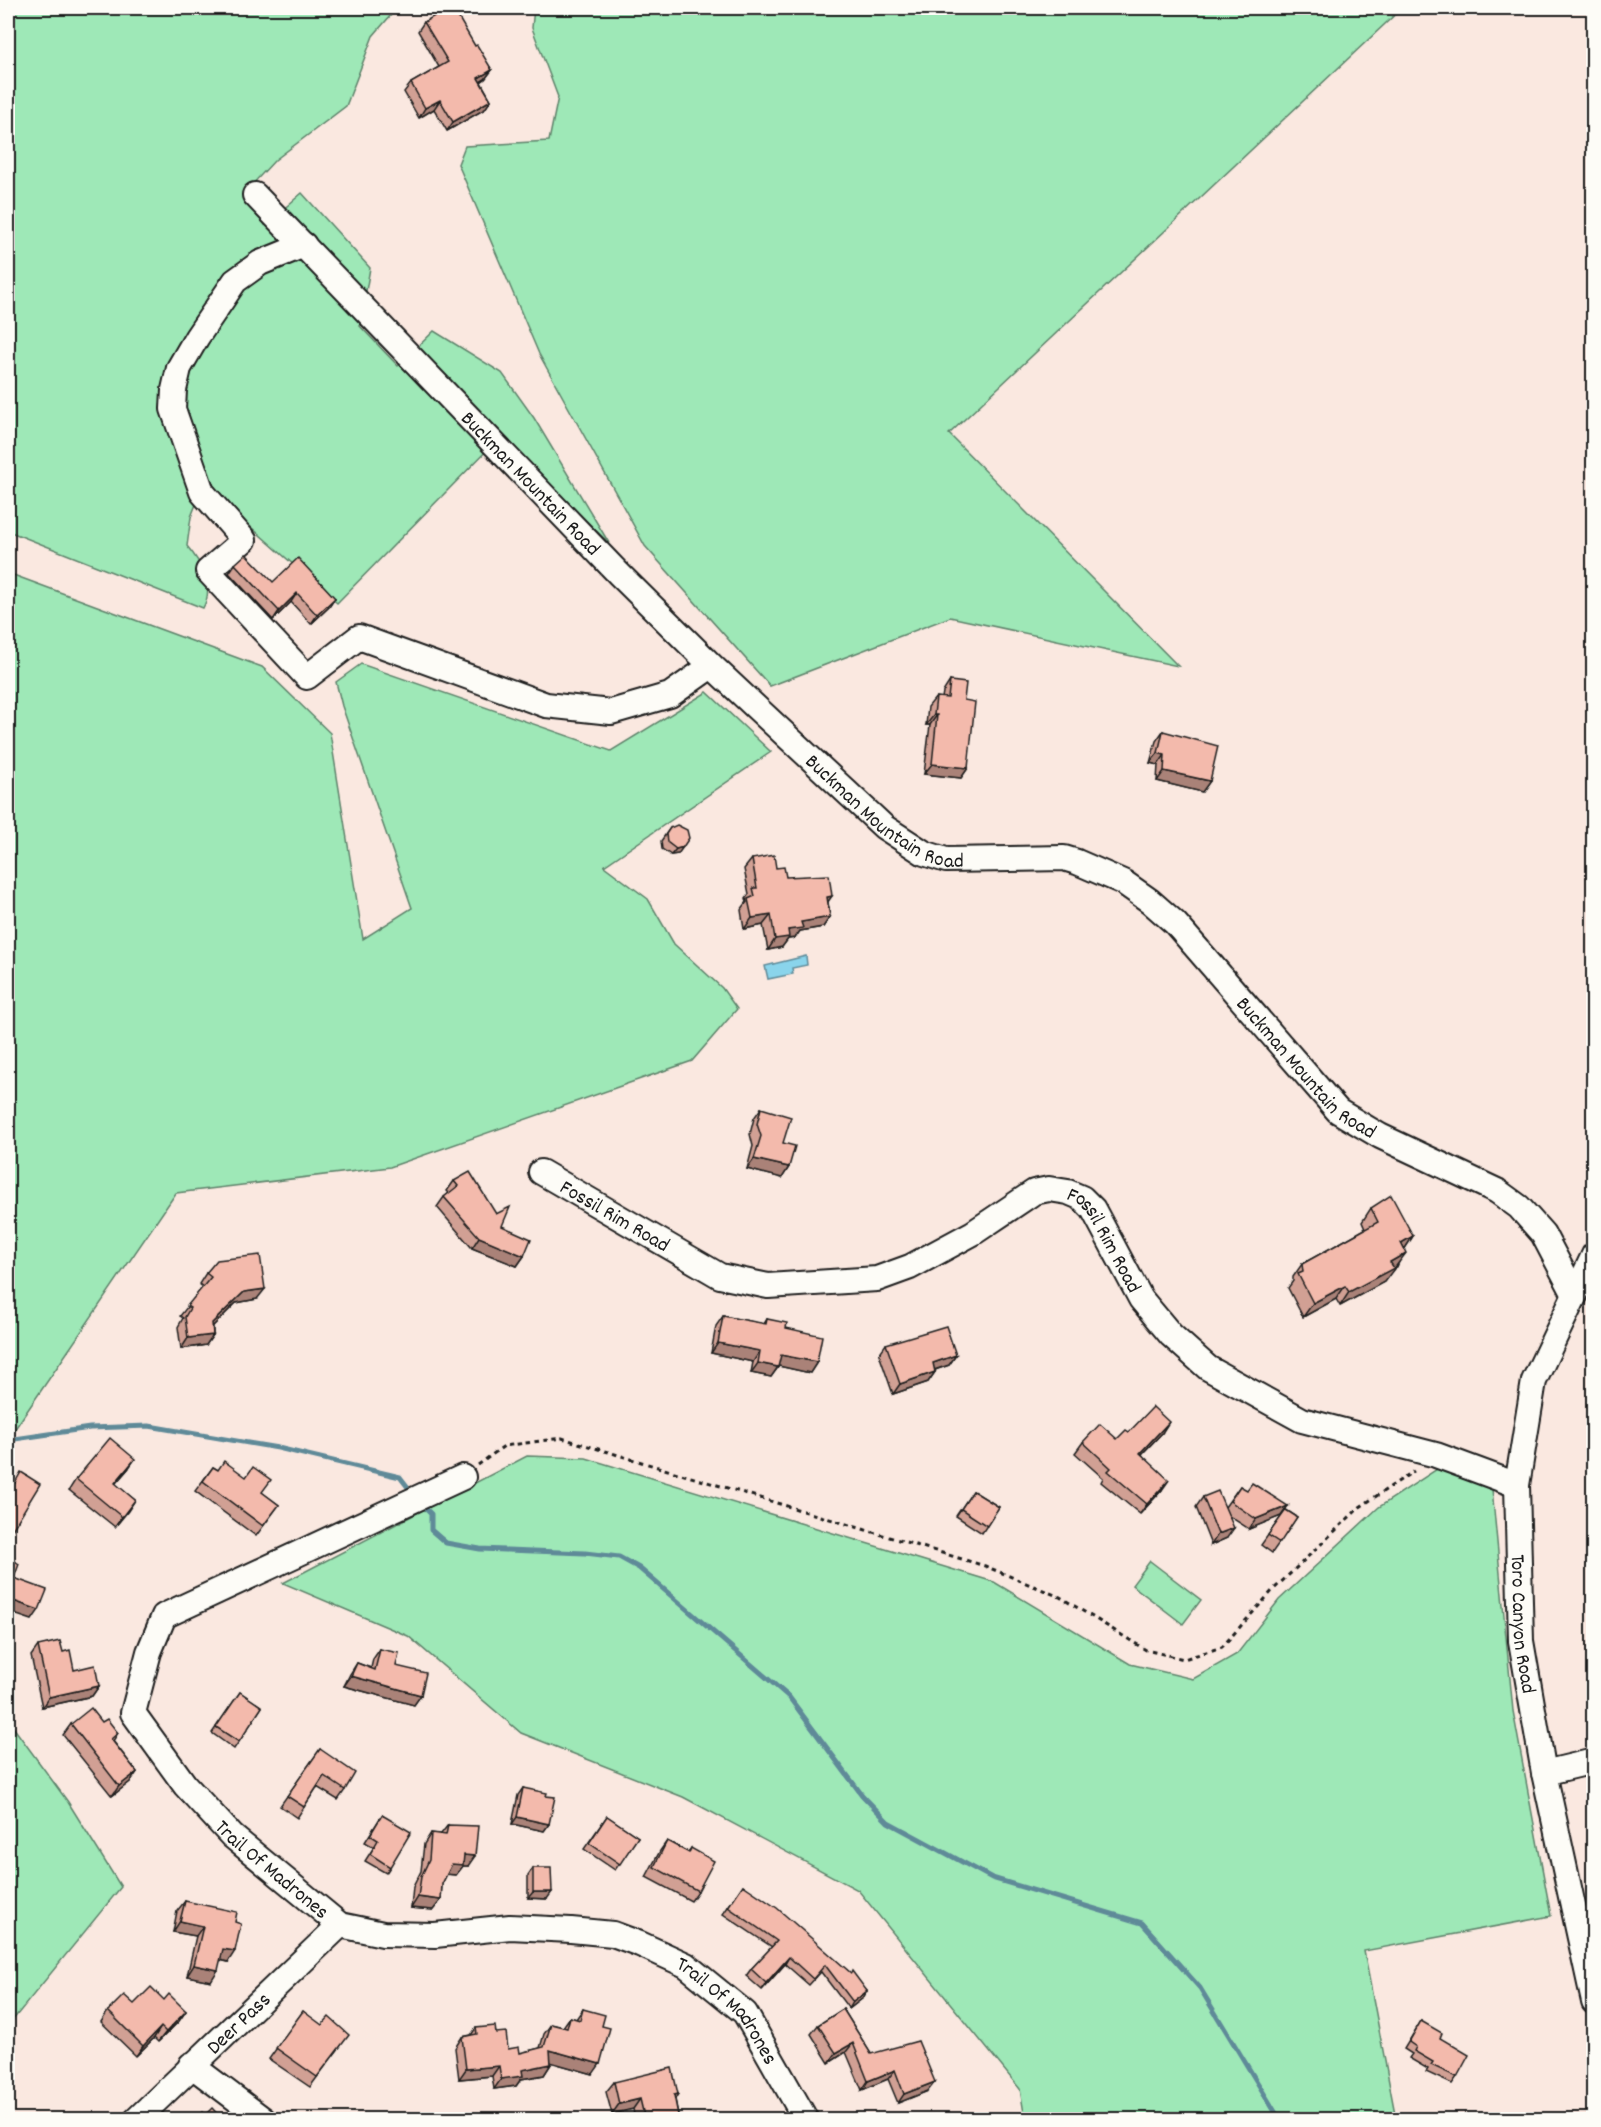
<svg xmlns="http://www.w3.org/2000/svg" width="1601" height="2127" viewBox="0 0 1601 2127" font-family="Dekko,sans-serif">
  <rect width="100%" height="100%" fill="#fae8e0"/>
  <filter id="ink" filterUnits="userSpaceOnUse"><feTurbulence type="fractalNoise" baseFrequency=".0167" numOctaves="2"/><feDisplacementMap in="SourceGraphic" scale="12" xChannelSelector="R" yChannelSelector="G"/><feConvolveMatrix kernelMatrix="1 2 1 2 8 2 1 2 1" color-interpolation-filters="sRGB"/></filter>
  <g filter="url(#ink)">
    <g fill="#9ee8b7" stroke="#5d826a" stroke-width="1.5">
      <path d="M8,8H397L373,36L346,106L275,160L247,190L265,225L302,193L370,268L360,326L398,366L434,331L502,373L534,418L609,543L500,437L337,603L226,505L206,479L191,517L187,546C202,564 215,586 203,608L8,531Z"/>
      <path d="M534,8H1402L949,434L1178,666L950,617L770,686L645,546L539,354L458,164L465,146L549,141L558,97L532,28Z"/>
      <path d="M8,573L262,667L330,733L363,939L412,908L342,706L336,682L361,664L611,751L707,692L771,752L604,866L648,899L674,944L722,988L737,1009L692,1061L390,1167L176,1193L8,1439Z"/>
      <path d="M527,1456L586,1458L994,1582L1130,1664L1193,1679L1237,1654L1279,1600L1379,1507L1437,1469L1492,1489L1513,1711L1551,1916L1364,1951L1396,2119H1025L1020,2089L858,1890L683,1797L521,1733L408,1636L283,1583Z"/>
      <path d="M1150,1561L1201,1600L1183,1624L1132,1585Z"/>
      <path d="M8,1720L68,1802L121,1887L8,2026Z"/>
    </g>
    <path fill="#8ad4eb" stroke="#5e8a98" stroke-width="1.5" d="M806,956L807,965L792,968L793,974L768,979L765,966Z"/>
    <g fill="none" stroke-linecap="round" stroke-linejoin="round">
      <g stroke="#5e8a98" stroke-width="5">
        <path d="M8,1440L90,1428L149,1426L278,1448L400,1477L407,1486"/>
        <path d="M427,1510L431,1514V1530L446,1543L480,1549L585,1553L619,1557L639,1568L789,1697L862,1795L888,1822L992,1878L1142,1923L1200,1988L1280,2120"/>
      </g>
      <defs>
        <g id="minor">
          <path id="s1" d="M255,195L619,574L714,668L884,827L924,853L946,860L1064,858L1077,862L1123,882L1150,901L1175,923L1338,1111L1380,1136L1497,1191L1519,1207L1543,1234L1575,1295"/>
          <path d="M304,245L260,263L235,281L197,337L179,368L174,390L173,409L202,492L244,540L208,571L307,677L359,637L546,705L611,712L670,695L711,666"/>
          <path id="s2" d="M541,1172L720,1276L768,1286L877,1279L910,1267L973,1233L1034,1192L1049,1189L1068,1192L1082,1198L1093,1209L1141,1299L1171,1335L1208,1368L1302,1420L1436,1455L1517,1485"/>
          <path id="s3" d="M1594,1255L1534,1381L1517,1485L1521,1641L1544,1773L1594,2002"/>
          <path id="s4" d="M463,1477L164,1616L149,1652L133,1713L185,1785L232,1836L340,1925L383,1934L435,1935L510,1927L571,1930L613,1934L640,1944L686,1965L745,2013L806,2120"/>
          <path d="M1544,1773L1594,1761"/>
          <path d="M191,2065L264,2120"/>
          <path id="s5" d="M136,2120L340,1925"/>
        </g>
      </defs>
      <use href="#minor" stroke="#1c1c1c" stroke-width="28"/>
      <path stroke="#1c1c1c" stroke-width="3" stroke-dasharray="4.5 4.5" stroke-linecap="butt" d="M478,1465L504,1446L562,1438L985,1566L1060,1597L1146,1650L1184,1659L1222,1647L1274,1589L1360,1507L1414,1471"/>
      <use href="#minor" stroke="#fdfcf7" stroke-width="24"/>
    </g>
    <g fill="#d1a094" stroke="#1c1c1c" stroke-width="1.5">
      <path d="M424,22L475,46L492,70L485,79L481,82L491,100L485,109L447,131L434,109L419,118L404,92L411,83L439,67L418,31Z"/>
      <path d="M235,564L273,582L335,598L329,607L311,624L291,602L273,620L229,573Z"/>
      <path d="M950,681L964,700L968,768L961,778L924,774L930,725H926L928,707L936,697L942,698L943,692Z"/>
      <path d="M1163,731L1210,781L1202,792L1157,781L1158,765L1150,763L1156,741Z"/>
      <path d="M670,828L678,854L671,855L662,849L661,841Z"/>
      <path d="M752,859L776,868L786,877L828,902L830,917L823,927L800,931L795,938L788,939L782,947L768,950L763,925L744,929L741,910L747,902L746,898L749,894L744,869Z"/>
      <path d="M761,1108L783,1143L789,1167L782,1178L747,1169L753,1146L750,1134L754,1118Z"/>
      <path d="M454,1181L502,1226L524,1256L517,1266L472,1248L437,1207L444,1197L449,1193L447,1191Z"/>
      <path d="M1371,1208L1413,1236L1404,1250L1397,1267L1394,1268L1384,1282L1340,1306L1336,1299L1303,1317L1288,1288L1293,1281V1277L1302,1264L1365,1229L1362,1222Z"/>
      <path d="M206,1273L257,1299L236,1303L213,1326V1335L206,1345L181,1349L178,1327L183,1318L180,1316L203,1287L199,1284Z"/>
      <path d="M723,1316L764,1324L767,1319L786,1328L817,1362L810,1373L779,1366L771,1377L751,1373L753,1362L711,1353L716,1326Z"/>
      <path d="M886,1344L956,1355L949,1365L935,1370V1372L928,1382L893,1394L879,1354Z"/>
      <path d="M1129,1432L1162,1433L1142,1454L1162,1490L1140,1514L1101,1482L1103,1478L1075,1453L1083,1442L1117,1439Z"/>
      <path d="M213,1467L218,1470L262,1493L279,1505L256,1536L195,1491Z"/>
      <path d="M128,1469L115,1484L135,1500L115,1527L69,1490L76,1479Z"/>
      <path d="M1240,1486L1281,1516L1249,1529L1229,1516L1227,1538L1211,1545L1196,1507L1203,1497L1225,1507Z"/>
      <path d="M973,1491L999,1507L982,1533L956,1516Z"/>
      <path d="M1286,1510L1297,1517L1272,1553L1261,1545Z"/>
      <path d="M38,1646L63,1652L74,1670L99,1686L92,1696L42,1707L31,1656Z"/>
      <path d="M380,1649L421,1695L414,1705L344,1686L350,1674L357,1663L371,1668L373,1659Z"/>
      <path d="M240,1692L262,1707L234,1749L212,1733Z"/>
      <path d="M102,1722L118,1733L113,1741L137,1772L130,1782L112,1796L63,1735L71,1724Z"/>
      <path d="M320,1749L345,1790L338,1800L317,1787L297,1818L280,1806Z"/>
      <path d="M523,1788L546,1796L549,1824L544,1831L512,1824L518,1795Z"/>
      <path d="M382,1815L390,1867L386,1873L365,1861L374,1847L365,1842Z"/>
      <path d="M607,1816L638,1837L615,1870L584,1849Z"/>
      <path d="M448,1825L468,1866H463L456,1875L447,1874L442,1884L441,1900L433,1910L411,1908L413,1887L421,1871L424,1844L431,1833L441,1834Z"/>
      <path d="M667,1841L688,1852L691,1848L698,1891L691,1901L646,1877L660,1851Z"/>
      <path d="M533,1868L547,1899L528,1898V1875Z"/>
      <path d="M743,1885L867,1991L863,1998L849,2009L821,1972L809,1985L785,1964L762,1990L746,1976L751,1969L772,1947L723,1914Z"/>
      <path d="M185,1901L228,1962L220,1960L211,1981L187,1976L196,1936L173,1932L177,1911Z"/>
      <path d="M164,2000L186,2011L179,2021L158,2042L154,2038L136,2056L101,2022L108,2011L134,2004Z"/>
      <path d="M583,2009L602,2026L593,2074L551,2062V2064L544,2075L521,2079L516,2086L494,2089L492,2076L459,2079L455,2048L462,2037L471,2035L476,2028L496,2033L508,2049L520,2053L540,2048L544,2034L551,2024L563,2027L570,2017L576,2019Z"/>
      <path d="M843,2009L871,2054L928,2091L898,2103L888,2079L862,2090L846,2052L829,2063L811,2034L818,2025Z"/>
      <path d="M303,2011L341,2045L310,2087L269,2059Z"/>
      <path d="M1421,2021L1440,2038L1457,2077L1452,2084L1426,2072L1428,2069L1409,2058L1412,2054L1404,2049Z"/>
      <path d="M614,2082L678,2094L675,2099L679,2120H635L633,2109L612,2114L606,2092Z"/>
    </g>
    <g fill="#aa8278" stroke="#1c1c1c" stroke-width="1.5">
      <path d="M492,70L485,79L472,87L478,78Z"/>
      <path d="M440,100L434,109L419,118L425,108Z"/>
      <path d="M491,100L485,109L447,131L453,122Z"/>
      <path d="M297,593L291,602L273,620L279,611Z"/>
      <path d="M335,598L329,607L311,624L317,615Z"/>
      <path d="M934,715H937L930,725H926Z"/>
      <path d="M1158,753L1165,755L1158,765L1150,763Z"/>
      <path d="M932,764L968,768L961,778L924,774Z"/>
      <path d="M1164,771L1210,781L1202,792L1157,781Z"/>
      <path d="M683,847L678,854L671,855L676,849Z"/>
      <path d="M832,896L825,906L827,897Z"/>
      <path d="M771,915L763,925L744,929L752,918Z"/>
      <path d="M830,917L823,927L800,931L795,938L788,939L782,947L768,950L775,939L801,922Z"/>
      <path d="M754,1159L789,1167L782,1178L747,1169Z"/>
      <path d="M1413,1236L1404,1250L1401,1243Z"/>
      <path d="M479,1237L524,1256L517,1266L472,1248Z"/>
      <path d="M1406,1253L1384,1282L1340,1306L1349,1292L1390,1262Z"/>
      <path d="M1345,1286L1336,1299L1303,1317L1313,1303Z"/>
      <path d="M265,1289L257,1299L236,1303L205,1334L212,1323L244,1292Z"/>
      <path d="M213,1335L206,1345L181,1349L188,1338Z"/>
      <path d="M718,1343L760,1351L753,1362L711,1353Z"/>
      <path d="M781,1355L817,1362L810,1373L774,1365Z"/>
      <path d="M956,1355L949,1365L925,1373L933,1363Z"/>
      <path d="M758,1363L778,1367L771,1377L751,1373Z"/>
      <path d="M935,1372L928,1382L893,1394L900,1384Z"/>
      <path d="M1169,1422L1162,1433L1133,1463L1140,1453Z"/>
      <path d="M135,1459L128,1469L107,1493L115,1483Z"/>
      <path d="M1169,1480L1162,1490L1140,1514L1147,1504Z"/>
      <path d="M135,1500L128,1511L115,1527L122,1517Z"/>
      <path d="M1288,1506L1281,1516L1249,1529L1256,1519Z"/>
      <path d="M1234,1528L1227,1538L1211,1545L1218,1534Z"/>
      <path d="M8,1599L39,1610L32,1620L8,1612Z"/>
      <path d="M351,1676L421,1695L414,1705L344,1686Z"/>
      <path d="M99,1686L92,1696L42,1707L49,1697Z"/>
      <path d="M137,1772L130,1782L112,1796L119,1786Z"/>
      <path d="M517,1817L549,1824L544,1831L512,1824Z"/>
      <path d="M464,1855L475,1856L468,1866H463L456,1875L444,1874L452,1864Z"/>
      <path d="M533,1892H552L547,1899L528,1898Z"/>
      <path d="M418,1897L441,1900L433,1910L411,1908Z"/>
      <path d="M180,1921L203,1926L196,1936L173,1932Z"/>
      <path d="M223,1949L235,1951L228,1962L216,1959Z"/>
      <path d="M789,1957L785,1964L762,1990L766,1983Z"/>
      <path d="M194,1965L218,1970L211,1981L187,1976Z"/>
      <path d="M867,1991L863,1998L849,2009L853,2002Z"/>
      <path d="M186,2011L179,2021L158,2042L166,2032Z"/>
      <path d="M161,2027L154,2038L136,2056L143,2046Z"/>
      <path d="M853,2043L846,2052L829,2063L836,2053Z"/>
      <path d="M550,2050L600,2064L593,2074L543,2060Z"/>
      <path d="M551,2064L544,2075L521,2079L516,2086L494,2089L501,2079L522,2070Z"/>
      <path d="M499,2066L492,2076L459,2079L466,2069Z"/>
      <path d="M895,2070L888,2079L862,2090L868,2081Z"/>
      <path d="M935,2082L928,2091L898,2103L904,2094Z"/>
      <path d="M640,2099L633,2109L612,2114L619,2104Z"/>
    </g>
    <g fill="#f3baac" stroke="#1c1c1c" stroke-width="1.5">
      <path d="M448,8H453L475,46L477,45L492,70L478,78L491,100L453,122L440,100L425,108L411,83L448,62L424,22Z"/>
      <path d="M246,554L273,582L298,558L335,598L317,615L297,593L279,611L235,564Z"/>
      <path d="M950,681L966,683L964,700L975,702L968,768L932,764L937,715H934L936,697L948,698Z"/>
      <path d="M1163,731L1218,746L1210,781L1164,771L1165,755L1158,753Z"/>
      <path d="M677,825L687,830L689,838L683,847L676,849L667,842L666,834L670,828Z"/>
      <path d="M774,855L776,868L784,867L786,877L829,875L832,896L827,897L830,917L801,922L803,928L788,930L789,937L775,939L771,915L752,918L748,899L755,896L753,888H757L752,859Z"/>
      <path d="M761,1108L791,1117L783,1143L795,1146L789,1167L754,1159L761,1136L757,1124Z"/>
      <path d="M470,1172L496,1214L510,1207L502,1226L531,1239L524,1256L479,1237L444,1197L458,1186L454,1181Z"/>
      <path d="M1391,1195L1413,1236L1401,1243L1406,1253L1390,1262L1394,1268L1349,1292L1345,1286L1313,1303L1298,1274L1303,1272L1302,1264L1378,1222L1371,1208Z"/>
      <path d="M260,1255L265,1289L244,1292L212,1323L213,1335L188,1338L185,1317L190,1308L187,1306L211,1277L206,1273L217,1260Z"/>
      <path d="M723,1316L766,1324L767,1319L787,1323L786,1328L822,1336L817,1362L781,1355L778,1367L758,1363L760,1351L718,1343Z"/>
      <path d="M946,1326L956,1355L933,1363L935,1372L900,1384L886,1344Z"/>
      <path d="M1153,1407L1169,1422L1140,1453L1169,1480L1147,1504L1108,1471L1111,1468L1083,1442L1100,1424L1117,1439L1126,1430L1129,1432Z"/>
      <path d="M110,1438L135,1459L115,1483L135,1500L122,1517L76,1479Z"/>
      <path d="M224,1461L246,1477L253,1467L271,1480L262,1492L279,1505L263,1526L203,1481L213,1467L218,1470Z"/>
      <path d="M21,1472L40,1484L9,1535L8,1534V1495Z"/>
      <path d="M1252,1483L1288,1506L1256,1519L1230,1501L1240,1486L1247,1490Z"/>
      <path d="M973,1491L999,1507L987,1526L961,1509Z"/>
      <path d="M1218,1491L1234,1528L1218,1534L1203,1497Z"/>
      <path d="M1286,1510L1297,1517L1280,1543L1268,1535Z"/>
      <path d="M8,1556L19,1564L14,1578L47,1590L39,1610L8,1599Z"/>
      <path d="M60,1641L63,1652L70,1650L74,1670L95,1665L99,1686L49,1697L38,1646Z"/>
      <path d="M380,1649L399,1653L396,1666L426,1673L421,1695L351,1676L357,1663L375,1670Z"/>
      <path d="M240,1692L262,1707L239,1742L216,1727Z"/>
      <path d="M91,1708L102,1722L107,1719L118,1733L111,1739L137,1772L119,1786L71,1724Z"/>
      <path d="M320,1749L355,1773L345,1790L324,1776L304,1807L287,1796Z"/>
      <path d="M523,1788L547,1793L546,1796L555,1797L549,1824L517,1817Z"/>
      <path d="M382,1815L411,1832L390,1867L370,1854L378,1840L370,1835Z"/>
      <path d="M607,1816L638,1837L620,1864L589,1843Z"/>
      <path d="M448,1825L478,1826L475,1856L464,1855L463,1865L452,1864L442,1884L441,1900L418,1897L421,1877L429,1860L431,1833L446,1835Z"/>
      <path d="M667,1841L689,1853L691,1848L714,1861L698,1891L654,1867Z"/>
      <path d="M533,1868H551L552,1892H533Z"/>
      <path d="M743,1885L777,1908L851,1973L852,1971L867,1991L853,2002L825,1965L813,1979L789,1957L766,1983L751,1969L777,1941L728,1907Z"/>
      <path d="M185,1901L237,1912L235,1922L241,1924L235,1951L223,1949L218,1970L194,1965L203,1926L180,1921Z"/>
      <path d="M151,1987L164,2000L169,1994L186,2011L166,2032L161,2027L143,2046L108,2011L124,1995L134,2004Z"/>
      <path d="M583,2009L605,2015L602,2026L610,2028L600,2064L550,2050L551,2064L522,2070L523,2076L501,2079L499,2066L466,2069L462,2037L477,2034L476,2028L495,2026L496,2033L506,2032L508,2049L519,2047L520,2053L544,2047L551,2024L567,2028L570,2017L580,2020Z"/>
      <path d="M843,2009L871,2054L918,2041L935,2082L904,2094L895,2070L868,2081L853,2043L836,2053L818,2025Z"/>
      <path d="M303,2011L322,2025L329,2017L349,2035L317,2077L276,2048Z"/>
      <path d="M1421,2021L1442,2033L1440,2038L1469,2055L1457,2077L1431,2065L1433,2062L1414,2051L1416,2047L1409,2042Z"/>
      <path d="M672,2068L678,2094L674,2095L679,2120H645L640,2099L619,2104L614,2082Z"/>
      <path d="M212,2108L223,2120H195L202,2112L205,2115Z"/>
    </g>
  </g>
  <g text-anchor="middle" stroke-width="6" stroke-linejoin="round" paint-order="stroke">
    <g font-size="21" fill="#1c1c1c" stroke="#fdfcf7">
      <text dy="7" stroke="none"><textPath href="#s1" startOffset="399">Buckman Mountain Road</textPath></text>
      <text dy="7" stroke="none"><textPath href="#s1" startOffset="885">Buckman Mountain Road</textPath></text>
      <text dy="7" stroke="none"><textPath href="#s1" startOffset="1407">Buckman Mountain Road</textPath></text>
      <text dy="7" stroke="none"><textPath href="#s2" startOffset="86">Fossil Rim Road</textPath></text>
      <text dy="7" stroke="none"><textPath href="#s2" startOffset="642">Fossil Rim Road</textPath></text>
      <text dy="7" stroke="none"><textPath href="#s3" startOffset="384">Toro Canyon Road</textPath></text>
      <text dy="7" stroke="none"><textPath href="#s4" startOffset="642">Trail Of Madrones</textPath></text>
      <text dy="7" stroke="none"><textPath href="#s4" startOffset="1146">Trail Of Madrones</textPath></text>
      <text dy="7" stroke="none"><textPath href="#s5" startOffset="141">Deer Pass</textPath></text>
    </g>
  </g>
  <rect width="1601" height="2127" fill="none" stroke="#fdfcf7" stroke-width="30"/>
  <rect x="15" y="15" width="1571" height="2097" fill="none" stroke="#1c1c1c" stroke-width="2" filter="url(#ink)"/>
</svg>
